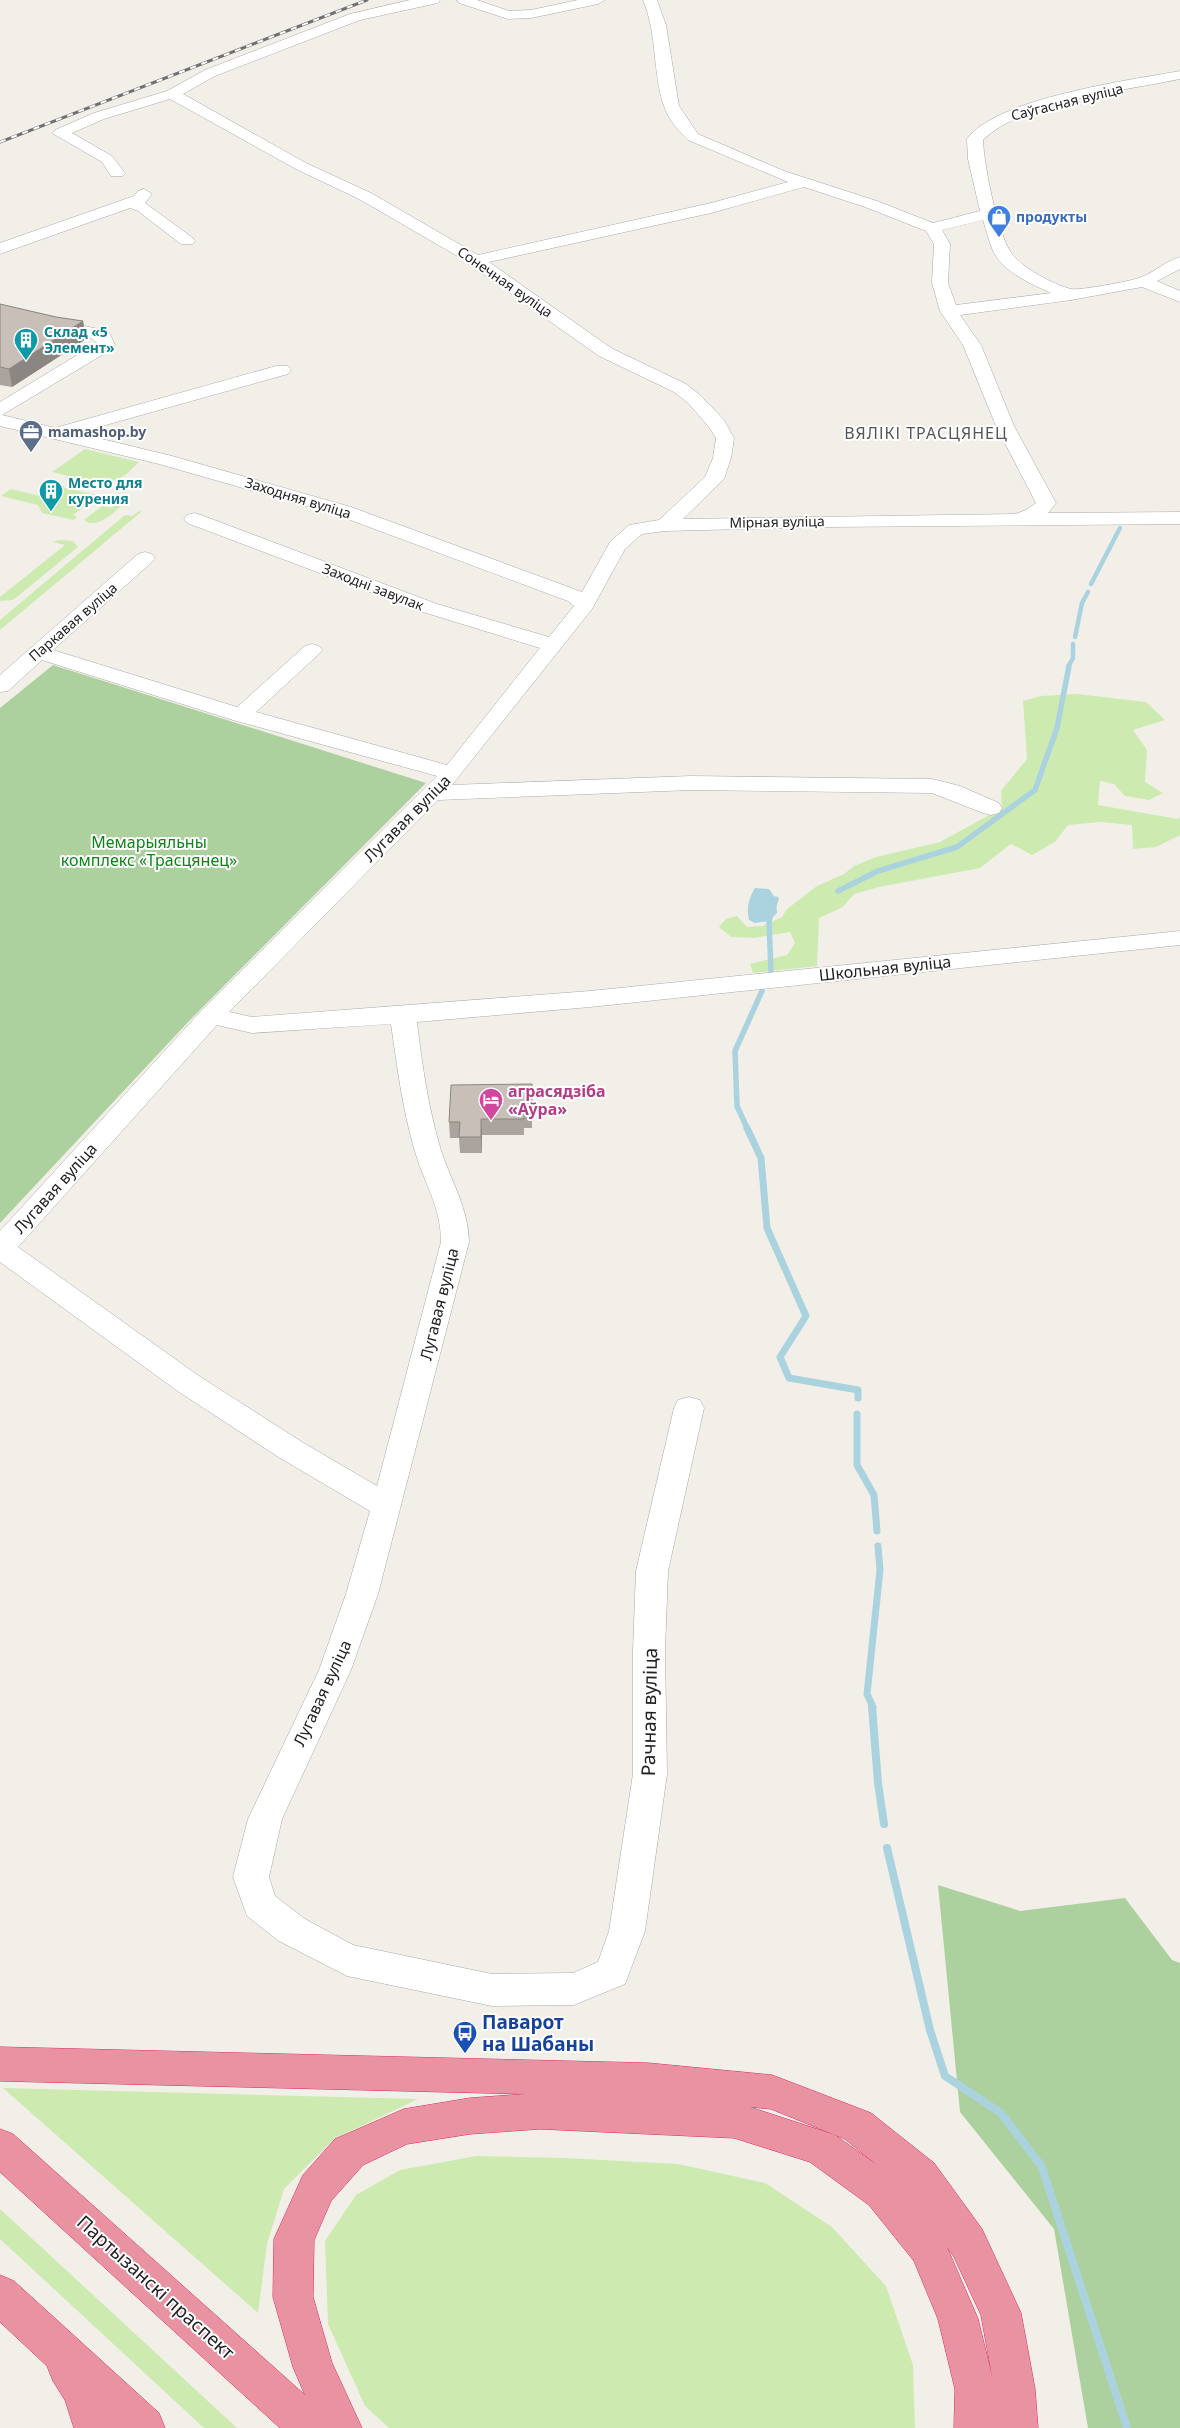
<svg xmlns="http://www.w3.org/2000/svg" width="1180" height="2428" viewBox="0 0 1180 2428" font-family="'Noto Sans',sans-serif">
  <rect width="100%" height="100%" fill="#f2efe9"/>
  <g fill="#cdebb0">
    <path d="M85,449L139,462C134,467 128,473 122,477C101,488 73,476 52,472Z"/>
    <path d="M62,487L126,502C116,510 97,531 84,520L102,506L111,508L118,503L97,497L73,515L77,517L74,520L42,513L38,505L1,496L11,489L49,498Z"/>
    <path d="M139,511L141,512L0,630V620L125,515L132,516Z"/>
    <path d="M59,540L73,541L78,547L13,600L0,601V597L65,545L53,542Z"/>
    <path d="M1077,694L1146,702L1165,720L1133,730L1147,750L1145,782L1163,793L1149,800L1125,796L1114,784L1100,781L1098,805L1178,819L1180,817V835L1156,847L1133,849L1132,825L1101,822L1068,825L1055,842L1032,855L1011,844L980,868L879,887L854,894L843,907L819,918L817,966L753,973L750,964L787,955L795,943L790,932L753,938L731,937L719,927L726,919L737,916L747,927L762,926L782,917L787,909L817,886L844,874L854,866L876,857L940,842L1002,808L1001,791L1027,759L1023,701L1041,696Z"/>
    <path d="M3,2088L418,2099L334,2139L284,2189L267,2244L258,2313Z"/>
    <path d="M476,2156L566,2158L678,2164L765,2183L832,2227L886,2286L913,2365L915,2428H389L365,2406L328,2324L325,2241L356,2195L400,2170Z"/>
    <path d="M0,2209L237,2428H204L0,2239Z"/>
  </g>
  <g fill="#add19e">
    <path d="M53,665L426,783L190,1020L0,1223V708Z"/>
    <path d="M938,1885L1020,1911L1125,1898L1172,1960L1180,1963V2428H1088L1054,2229L960,2112Z"/>
  </g>
  <path fill="#aad3df" d="M755,888L769,889L776,899L777,913L769,921L755,923L749,920C746,908 749,898 755,888Z"/>
  <g fill="none" stroke-linecap="round" stroke-linejoin="round">
    <g stroke="#aad3df" stroke-width="4.5">
      <path d="M1091,584L1120,528"/>
      <path d="M1075,637L1082,603L1088,592"/>
      <path d="M1068,667L1073,658V644"/>
    </g>
    <g stroke="#aad3df" stroke-width="5.5">
      <path d="M838,891L878,871L957,847L1035,790L1057,728L1069,666"/>
      <path d="M771,972L769,921L776,899"/>
      <path d="M748,1130L737,1106L735,1051L762,991"/>
    </g>
    <g stroke="#aad3df" stroke-width="7">
      <path d="M747,1128L761,1158L767,1228L806,1316L780,1357L789,1378L858,1390V1398"/>
      <path d="M857,1414V1465L874,1495L877,1531"/>
      <path d="M873,1707L867,1694L880,1570L878,1546"/>
    </g>
    <g stroke="#aad3df" stroke-width="8">
      <path d="M872,1706L878,1783L884,1824"/>
      <path d="M887,1848L930,2030L945,2076L1001,2113L1042,2167L1127,2428"/>
    </g>
    <defs>
      <g id="minor">
        <path d="M410,0H440L438,3L360,20L215,76L183,94L306,163L371,193L478,255L711,203L788,182L688,140C678,130 668,119 664,106C652,71 658,36 643,0H657L666,25L679,106L698,134L784,171L877,201L933,223L980,211L968,159L967,139C996,98 1131,80 1180,71V79C1128,90 1020,102 983,140C984,165 997,230 1010,251C1020,267 1054,285 1071,289C1078,291 1131,281 1139,278C1154,273 1165,261 1180,257V269L1157,281L1180,291V302L1142,287L1071,300L960,315L981,345L1014,426L1056,503L1048,513L1180,512V524L828,527L665,531L642,534L625,549L592,609L452,785L691,776L932,779L960,786L999,803L1002,808L999,813L991,815L983,813L932,793L691,790L438,800L229,1012L252,1017L590,991L1180,931V945L590,1007L417,1022C422,1064 428,1106 440,1147C450,1180 468,1206 469,1242L378,1594L351,1670L282,1819L269,1877L275,1896L305,1919L353,1945L492,1974L573,1973L598,1962L609,1931L633,1774V1650L636,1571L674,1408L678,1400L689,1397L700,1400L704,1408L668,1571L665,1650L667,1774L645,1931L625,1984L574,2005L492,2006L347,1976L279,1941L247,1916L233,1877L248,1819L319,1670L346,1594L370,1511L280,1458L179,1392L0,1262V1231L202,1010L437,776L233,720L42,660L8,691L0,692V675L138,554L145,552L152,554L155,558L152,562L53,650L237,707L305,646L312,644L319,646L323,650L319,654L256,712L447,765L540,648L423,612L187,523L184,519L187,515L194,513L201,515L437,604L549,637L574,606L568,601L337,515L159,464L0,426V402L97,343L91,338L0,318V308L103,330L110,334L115,345L112,349L2,415L55,428L276,366H288L291,370L288,374L77,433L172,456L351,507L582,592L610,542L629,525L659,520L705,477L713,458L716,438L709,427L688,403L674,392L599,356L459,257L359,199L296,169L170,99L104,119L72,133L112,156L125,173L123,176H111L102,162L52,133L55,130L94,113L167,91L205,70L350,14ZM804,187L865,207L926,231L934,244L932,283L940,311L963,345L996,426L1036,503L1026,510L1015,514L683,519L724,479L731,458L734,438L724,420L700,395L686,384L611,348L489,262L711,213ZM983,220C986,230 989,241 993,251C1003,272 1031,284 1051,293L956,305L948,283L950,244L942,230ZM391,1024C397,1065 402,1107 414,1148C423,1182 441,1205 441,1242L377,1486L302,1442L199,1376L18,1247L217,1025L252,1033Z"/>
        <path d="M457,0H477L509,11L531,10L578,0H605L598,4L531,18L508,19L459,3Z"/>
        <path d="M144,189L152,194L145,203L193,238L195,241L193,244H181L138,211L130,208L0,254V243L134,196L138,191Z"/>
      </g>
      <g id="highway">
        <path d="M0,2047L648,2063L772,2075L871,2113L934,2163L982,2229L1021,2313L1035,2389L1038,2428H996V2413V2428H954L955,2389L938,2319L914,2261L869,2205L810,2162L734,2138L540,2129L470,2134L407,2144L363,2165L331,2201L314,2240L313,2297L332,2363L362,2428H280L0,2172V2129L13,2134L305,2395L293,2367L273,2297L274,2239L303,2175L335,2139L404,2109L470,2098L526,2094L0,2081ZM750,2107L771,2109L845,2139L877,2165L835,2135ZM947,2247L954,2257L981,2315L992,2376L978,2319Z"/>
        <path d="M0,2275L14,2281L159,2413L165,2428H74L65,2400L53,2381L47,2366L0,2322Z"/>
      </g>
    </defs>
    <use href="#minor" stroke="#a9a9a9" stroke-width="1"/>
    <use href="#highway" stroke="#dc2a67" stroke-width="1"/>
    <use href="#minor" fill="#fff" fill-rule="evenodd"/>
    <use href="#highway" fill="#e892a2" fill-rule="evenodd"/>
    <defs>
      <path id="rail" d="M0,142L367,0"/>
    </defs>
    <use href="#rail" stroke="#707070" stroke-width="3"/>
    <use href="#rail" stroke="#fff" stroke-width="2" stroke-dasharray="6" stroke-linecap="butt"/>
  </g>
  <g fill="#aba49e">
    <path d="M0,304L56,317L83,321L86,339L12,387L0,385Z"/>
    <path d="M532,1100V1128H524V1135H482V1153H460L459,1138H450L449,1122Z"/>
  </g>
  <g fill="#8b8681">
    <path d="M83,321L86,339L12,387L9,369Z"/>
    <path d="M481,1119L482,1135V1153L481,1137Z"/>
  </g>
  <g fill="#c7bfb8" stroke="#8b8681">
    <path d="M0,304L56,317L83,321L9,369L0,367Z"/>
    <path d="M532,1084V1112H524V1119H481V1137H459L460,1122H449L451,1085Z"/>
  </g>
  <defs>
    <symbol id="shop-pin" viewBox="-11 -11 22 30"><path d="M0 17L-7.5 6A9.5 9.5 0 1 1 7.5 6Z" fill="#3f7fe0" stroke="#fff"/><path d="M-5-2.5h2.3a2.7 3.5 0 0 1 5.4 0H5L5.5 6h-11ZM-1.5-2.5h3a1.5 2.3 0 0 0-3 0Z" fill="#fff"/></symbol>
    <symbol id="building-pin" viewBox="-11 -11 22 30"><path d="M0 17L-7.5 6A9.5 9.5 0 1 1 7.5 6Z" fill="#0f9aa8" stroke="#fff"/><path d="M-4-6H4V6H1V3H-1V6H-4ZM-2.5-4.3h1.7v1.8h-1.7ZM.8-4.3h1.7v1.8H.8ZM-2.5-1h1.7V.8h-1.7ZM.8-1h1.7V.8H.8Z" fill="#fff"/></symbol>
    <symbol id="office-pin" viewBox="-11 -11 22 30"><path d="M0 17L-7.5 6A9.5 9.5 0 1 1 7.5 6Z" fill="#5c6f8a" stroke="#fff"/><path d="M-6-3h4V-5.5h4V-3h4V5H-6ZM-1-4.5V-3h2v-1.5ZM-6 0V1H6V0Z" fill="#fff"/></symbol>
    <symbol id="hotel-pin" viewBox="-11 -11 22 30"><path d="M0 17L-7.5 6A9.5 9.5 0 1 1 7.5 6Z" fill="#d1479c" stroke="#fff"/><path d="M-6-4.5h1.5V1H6V5H4.5V3h-9V5H-6ZM-4 0a1.8 1.8 0 1 1 3.6 0ZM.5 0V-2.5h3Q6-2.5 6 0Z" fill="#fff"/></symbol>
    <symbol id="bus-pin" viewBox="-11 -11 22 30"><path d="M0 17L-7.5 6A9.5 9.5 0 1 1 7.5 6Z" fill="#1a4fb4" stroke="#fff"/><path d="M-5-6H5V4H4V6H2V4H-2V6H-4V4H-5ZM-3.5-4V0h7V-4ZM-3.5 1.2v1.5H-2V1.2ZM2 1.2v1.5H3.5V1.2Z" fill="#fff"/></symbol>
  </defs>
  <g fill-rule="evenodd">
    <use href="#shop-pin" x="985" y="203" width="28" height="38"/>
    <use href="#building-pin" x="12" y="326" width="28" height="38"/>
    <use href="#office-pin" x="17" y="418" width="28" height="38"/>
    <use href="#building-pin" x="37" y="477" width="28" height="38"/>
    <use href="#hotel-pin" x="477" y="1086" width="28" height="38"/>
    <use href="#bus-pin" x="451" y="2019" width="28" height="38"/>
  </g>
  <g text-anchor="middle" stroke-width="4" stroke-linejoin="round" paint-order="stroke">
    <g font-size="14" fill="#222" stroke="#fff">
      <text transform="translate(1067 102) rotate(-14)" y="5">Саўгасная вуліца</text>
      <text transform="translate(505 282) rotate(35)" y="5">Сонечная вуліца</text>
      <text transform="translate(298 498) rotate(17)" y="5">Заходняя вуліца</text>
      <text transform="translate(777 522) rotate(-1)" y="5">Мірная вуліца</text>
      <text transform="translate(373 587) rotate(21)" y="5">Заходні завулак</text>
      <text transform="translate(73 622) rotate(-41)" y="5">Паркавая вуліца</text>
    </g>
    <g font-size="14" font-weight="bold" fill="#366cbe" stroke="#fff" text-anchor="start">
      <text x="1016" y="222">продукты</text>
    </g>
    <g font-size="14" font-weight="bold" fill="#0d838f" stroke="#fff" text-anchor="start">
      <text x="44" y="337">Склад «5<tspan x="44" dy="16">Элемент»</tspan></text>
      <text x="68" y="488">Место для<tspan x="68" dy="16">курения</tspan></text>
    </g>
    <g font-size="14" font-weight="bold" fill="#4e5e75" stroke="#fff" text-anchor="start">
      <text x="48" y="437">mamashop.by</text>
    </g>
    <g font-size="16" letter-spacing="1" fill="#555" stroke="#fff">
      <text x="926" y="439">ВЯЛІКІ ТРАСЦЯНЕЦ</text>
    </g>
    <g font-size="16" fill="#222" stroke="#fff">
      <text transform="translate(407 818) rotate(-45)" y="6">Лугавая вуліца</text>
      <text transform="translate(885 968) rotate(-6)" y="6">Школьная вуліца</text>
      <text transform="translate(55 1188) rotate(-48)" y="6">Лугавая вуліца</text>
      <text transform="translate(439 1304) rotate(-76)" y="6">Лугавая вуліца</text>
      <text transform="translate(322 1693) rotate(-65)" y="6">Лугавая вуліца</text>
    </g>
    <g font-size="16" fill="#0c8416" stroke="#fff">
      <text x="149" y="848">Мемарыяльны<tspan x="149" dy="18">комплекс «Трасцянец»</tspan></text>
    </g>
    <g font-size="16" font-weight="bold" fill="#b23c85" stroke="#fff" text-anchor="start">
      <text x="508" y="1097">аграсядзіба<tspan x="508" dy="18">«Аўра»</tspan></text>
    </g>
    <g font-size="19" fill="#222" stroke="#fff">
      <text transform="translate(649 1712) rotate(-89)" y="7">Рачная вуліца</text>
      <text transform="translate(156 2287) rotate(42)" y="7">Партызанскі праспект</text>
    </g>
    <g font-size="19" font-weight="bold" fill="#164399" stroke="#fff" text-anchor="start">
      <text x="482" y="2029">Паварот<tspan x="482" dy="22">на Шабаны</tspan></text>
    </g>
  </g>
</svg>
